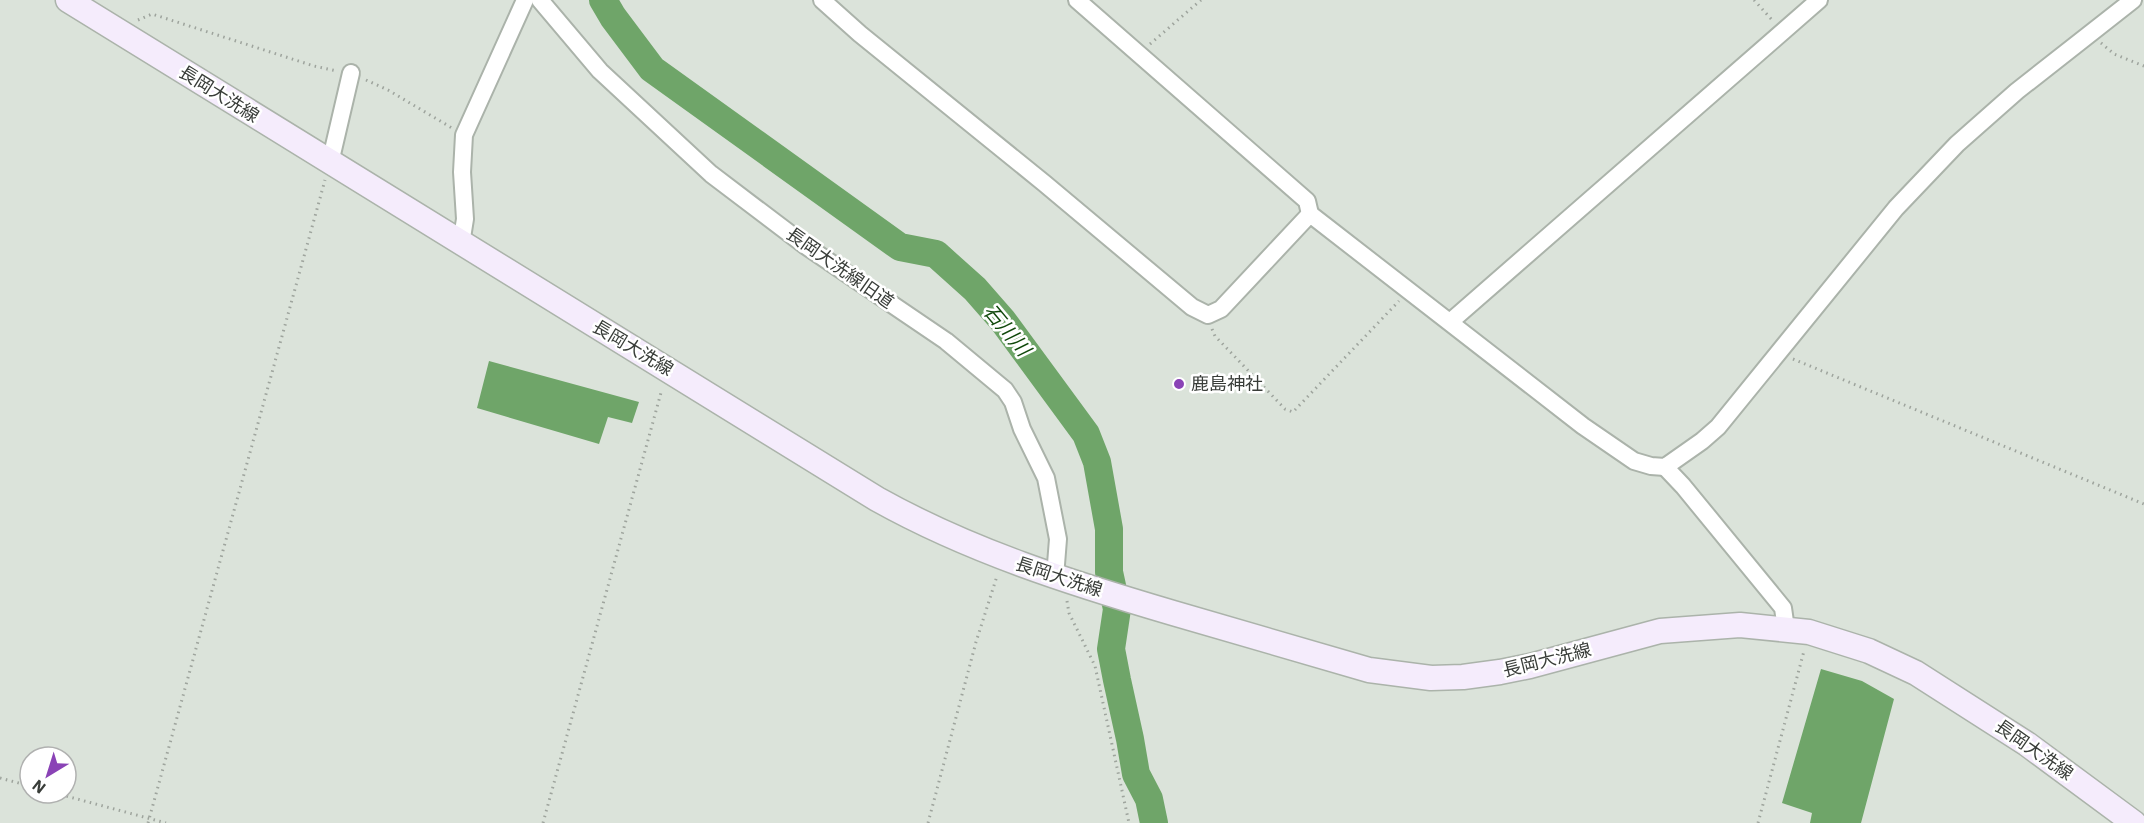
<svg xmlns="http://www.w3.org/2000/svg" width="2144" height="823" viewBox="0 0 2144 823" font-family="'IBM Plex Sans','Noto Sans JP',sans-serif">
  <rect width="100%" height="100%" fill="#dbe3da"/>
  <g fill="#6fa569">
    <path d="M489,361L639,402L632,423L608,417L599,444L477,408Z"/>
    <path d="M1821,669L1862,681L1894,699L1861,823H1810L1812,813L1782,803Z"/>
  </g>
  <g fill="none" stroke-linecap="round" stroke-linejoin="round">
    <path stroke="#6fa569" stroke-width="28" d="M603,0L613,17L652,69L900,247L936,254L975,289L1003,321L1086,434L1097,462L1109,529V572L1117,609L1111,649L1117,680L1130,739L1136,774L1149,799L1154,823"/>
    <defs>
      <g id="street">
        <path d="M540,0L600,71L711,174L806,246L946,341L1005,390L1013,402L1022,429L1046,478L1058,539L1055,577"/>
        <path d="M822,0L860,34L1044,183L1192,307L1208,315L1221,309L1310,214L1583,426L1634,461L1651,466L1665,467L1702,441L1718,427L1896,208L1957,144L2017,91L2133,0"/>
        <path d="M1077,0L1307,201L1310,214"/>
        <path d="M330,163L351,73"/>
        <path d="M461,244L465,219L462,172L464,135L525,0"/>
        <path d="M1450,322L1819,0"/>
        <path d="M1665,467L1683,486L1783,608L1786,629"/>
      </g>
      <path id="secondary" d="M68,0L877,499C970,551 1071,583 1173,613C1238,632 1303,651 1369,670L1431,678L1463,677L1500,672L1530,666L1660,631L1740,625L1809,632L1869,651L1916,673L2027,744L2134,823"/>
    </defs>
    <use href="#street" stroke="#abb3aa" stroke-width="20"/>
    <use href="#secondary" stroke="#abb3aa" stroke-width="27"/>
    <g stroke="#9ea49d" stroke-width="3" stroke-dasharray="1.5 4.5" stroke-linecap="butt">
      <path d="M1754,0L1773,21"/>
      <path d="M138,20L152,14L314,66L337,71"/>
      <path d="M2101,43L2114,54L2144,66"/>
      <path d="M1150,44L1201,0"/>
      <path d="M366,80L388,90L452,128"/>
      <path d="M1212,329L1215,336L1285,409L1293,412L1399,301"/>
      <path d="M1793,359L2144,504"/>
      <path d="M1067,601L1069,613L1095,666L1129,823"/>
      <path d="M0,778L30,786"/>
      <path d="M55,793L166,823"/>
      <path d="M148,823L325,180"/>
      <path d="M543,823L662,389"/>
      <path d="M928,823L976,642L997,576"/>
      <path d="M1758,823L1804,651"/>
    </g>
    <use href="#street" stroke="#fff" stroke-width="16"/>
    <use href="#secondary" stroke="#f5ecfc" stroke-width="24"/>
  </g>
  <circle fill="#8a43b6" stroke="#fff" stroke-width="2" cx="1179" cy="384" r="6"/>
  <g text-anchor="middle" stroke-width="5" stroke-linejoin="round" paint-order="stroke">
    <g font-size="18" fill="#393d39" stroke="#fff">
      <text transform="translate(219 94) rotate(32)" y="6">長岡大洗線</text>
      <text transform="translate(840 268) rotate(35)" y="6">長岡大洗線旧道</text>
      <text transform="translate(633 348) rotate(31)" y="6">長岡大洗線</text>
      <text transform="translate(1059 577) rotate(18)" y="6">長岡大洗線</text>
      <text transform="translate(1547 660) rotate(-14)" y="6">長岡大洗線</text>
      <text transform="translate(2034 750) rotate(35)" y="6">長岡大洗線</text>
    </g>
    <g font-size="18" fill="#393d39" stroke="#fff" text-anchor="start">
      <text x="1191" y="390">鹿島神社</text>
    </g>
    <g font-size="20" font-style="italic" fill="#10480b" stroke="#fff">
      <text transform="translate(1007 330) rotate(50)" y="7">石川川</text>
    </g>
  </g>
  <g transform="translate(48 775) rotate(218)"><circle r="28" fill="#ffffff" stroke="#b0b1b0" stroke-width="1.5"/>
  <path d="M0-4.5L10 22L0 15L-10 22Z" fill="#8a43b6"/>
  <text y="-9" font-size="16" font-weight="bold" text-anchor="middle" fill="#393d39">N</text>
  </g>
</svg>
